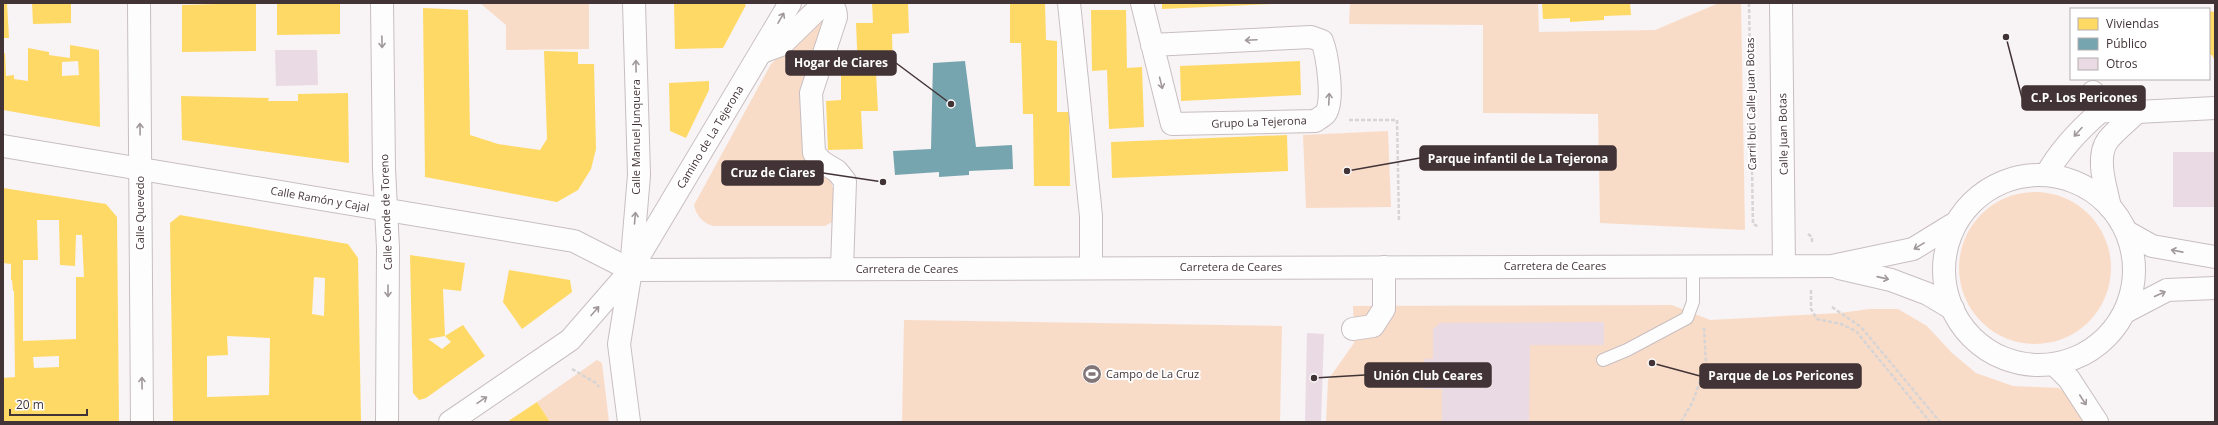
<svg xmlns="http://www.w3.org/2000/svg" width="2218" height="425" viewBox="0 0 2218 425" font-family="'Open Sans',sans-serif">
  <rect width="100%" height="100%" fill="#f8f3f4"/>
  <g fill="#f9dcc8">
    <path d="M480,3H589V49L506,50V25Z"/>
    <path d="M1350,3H1538L1539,32L1655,30L1719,3H1741L1745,230L1600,223L1598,114L1483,113V25L1349,24Z"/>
    <path d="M820,20L828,23L804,156C814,173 819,169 829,180C837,189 833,210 834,221L825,226H713C702,222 697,217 694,205L771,64Z"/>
    <path d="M1388,131L1391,207L1306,208L1303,135Z"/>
    <circle cx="2035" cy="268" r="76"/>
    <path d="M1672,305L1710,320L1840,313L1869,309H1898L1927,326L1952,353L1976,373L2013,386L2059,388L2066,394L2086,422H1326L1328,380L1354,343L1353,306Z"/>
    <path d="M904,320L1282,326L1280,422H902Z"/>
    <path d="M597,360L602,363L609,422H550L537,402Z"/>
  </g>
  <g fill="#ffd966" fill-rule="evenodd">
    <path d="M3,3H7L9,38H3Z"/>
    <path d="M32,3H71V23L33,24Z"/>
    <path d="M256,3V51L182,52V5Z"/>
    <path d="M277,3H340V34L277,35Z"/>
    <path d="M674,3H743L746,5L723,48L675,49Z"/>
    <path d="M872,3H908L909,33L892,34L893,72L876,73L878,111H861L863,149L828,150L826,101L841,100V71H858L856,23H873Z"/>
    <path d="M1010,3H1045L1046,40L1057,41V112H1069L1070,186H1034L1033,114H1023L1021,43H1010Z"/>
    <path d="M1162,3H1274V4L1162,9Z"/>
    <path d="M1542,3H1630L1631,15L1604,16V20L1570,22V18L1543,19Z"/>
    <path d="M423,8L468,10L470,135L498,144L540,150L547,139L544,51L578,52V64H594L596,149L591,169L578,190L557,202L425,177Z"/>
    <path d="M1091,10H1126L1127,68L1142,67L1144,127L1109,129L1107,70L1092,71Z"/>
    <path d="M2209,11L2215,12V61L2212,55H2209Z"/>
    <path d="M70,45L99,50L100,127L3,110V53H5L6,76L14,75V79L28,81V48L49,52V55L70,58ZM78,61L79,75L62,76V62Z"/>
    <path d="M1300,61L1301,95L1181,101L1180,66Z"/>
    <path d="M709,81V90L686,138L670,131L669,83Z"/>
    <path d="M348,93L349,163L182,140L181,96L269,98L268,101H298V94Z"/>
    <path d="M1287,135L1288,171L1112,178L1111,142Z"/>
    <path d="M3,188L106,204L117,217L119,422H3V378L15,377L14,291H13L12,280H11V264L3,263ZM37,220H59L60,265L75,266L76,235H82L84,277H76V339L23,341V260H38ZM59,356V367L34,368L33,357Z"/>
    <path d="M180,215L348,244L358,258L361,422H173L170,223ZM314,277L325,278L324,316L312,314ZM227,336L270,338L269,395L207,397V356L228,355Z"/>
    <path d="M410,255L465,263L461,291L443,289L445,336L463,325L485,356L426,398L419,400L413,393ZM445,336L451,342L442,349L428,339Z"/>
    <path d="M509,270L570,280L572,292L522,329L503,302Z"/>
    <path d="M537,402L550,422H507Z"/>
  </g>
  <path fill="#76a5af" d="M965,61L976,147L1012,145L1013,169L969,171V175L939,177V172L895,175L893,151L931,149L933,63Z"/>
  <g fill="#eadae4">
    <path d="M275,50H317L318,85L276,86Z"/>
    <rect x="2173" y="152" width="42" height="55"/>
    <path d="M1604,322V345H1530L1529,422H1442V389H1424V359H1433V329L1440,323Z"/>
    <path d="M1307,333L1324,334L1321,422H1305Z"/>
  </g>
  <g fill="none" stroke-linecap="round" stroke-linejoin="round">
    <defs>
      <path id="lane" d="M1603,360L1627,350L1687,318L1693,302V266"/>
      <g id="street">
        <path d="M382,3L384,169L388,248L387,422"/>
        <path d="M1069,3L1091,216V268"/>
        <path d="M1142,3L1172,124L1315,121C1318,119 1323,116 1325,114C1335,103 1327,54 1322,41L1311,37L1152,45"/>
        <path d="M1781,3L1784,266"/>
        <path d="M762,52L781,45L820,7C830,2 836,6 836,17L811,93L814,153L822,162L837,171L845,181L842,269"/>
        <path d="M2093,92L2101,111"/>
        <path d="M2046,175C2060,150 2080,129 2101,111L2137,112L2215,108"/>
        <path d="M2110,207C2106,188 2095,157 2108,140C2116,130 2128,121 2137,112"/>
        <path d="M633,266L790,3"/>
        <path d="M1353,329L1373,326L1384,309V267"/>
        <path d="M2055,365L2069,379L2097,422"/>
        <path d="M629,422L619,344L631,270L639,175L634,3"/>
      </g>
      <g id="secondary">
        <path d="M139,3L142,422"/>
        <path d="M3,146L574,241L631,270L1832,266L1913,249L1952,225"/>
        <circle cx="2039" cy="270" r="95"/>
        <path d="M2127,232L2152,246L2215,257"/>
        <path d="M1839,268L1891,280L1928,294L1953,309"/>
        <path d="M2125,312L2167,290L2215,288"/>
        <path d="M450,422L570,340L631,270"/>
      </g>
    </defs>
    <use href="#lane" stroke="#c8bec0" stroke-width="14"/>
    <use href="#street" stroke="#c8bec0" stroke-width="24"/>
    <use href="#secondary" stroke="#c8bec0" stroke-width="24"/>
    <g stroke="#d7d4d5" stroke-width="2.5" stroke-dasharray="4 2" stroke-linecap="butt">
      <path d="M1749,3L1753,224L1759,227"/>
      <path d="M1349,120H1397L1399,222"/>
      <path d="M1808,234L1812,237V243"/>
      <path d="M1811,290V309L1817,319L1841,324L1856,331L1930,422"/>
      <path d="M1832,307L1861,327L1940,422"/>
      <path d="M572,369L596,383L599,387"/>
      <path d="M1681,422L1693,401L1706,364L1704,328"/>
    </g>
    <use href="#lane" stroke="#fefdfd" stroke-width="12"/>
    <use href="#street" stroke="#fefdfd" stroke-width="22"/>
    <use href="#secondary" stroke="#fefdfd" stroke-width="22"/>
  </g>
  <defs><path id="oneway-shaft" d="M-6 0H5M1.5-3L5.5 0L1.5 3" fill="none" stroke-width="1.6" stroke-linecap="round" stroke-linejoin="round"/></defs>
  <g stroke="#a0989a">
    <use href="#oneway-shaft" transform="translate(781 18) rotate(-60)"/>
    <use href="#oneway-shaft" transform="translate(1251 40) rotate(177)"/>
    <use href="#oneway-shaft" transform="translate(382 42) rotate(89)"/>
    <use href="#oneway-shaft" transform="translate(636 66) rotate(-91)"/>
    <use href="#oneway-shaft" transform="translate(1161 83) rotate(76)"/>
    <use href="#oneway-shaft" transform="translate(1329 99) rotate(-87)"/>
    <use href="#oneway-shaft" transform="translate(140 129) rotate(-91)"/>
    <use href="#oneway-shaft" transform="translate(2078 132) rotate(132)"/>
    <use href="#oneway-shaft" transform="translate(635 218) rotate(-85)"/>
    <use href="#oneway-shaft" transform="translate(1919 246) rotate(149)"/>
    <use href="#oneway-shaft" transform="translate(2177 251) rotate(-169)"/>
    <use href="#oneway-shaft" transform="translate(1883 278) rotate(13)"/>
    <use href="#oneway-shaft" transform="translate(388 291) rotate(90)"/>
    <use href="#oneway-shaft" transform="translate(2160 294) rotate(-24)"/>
    <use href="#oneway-shaft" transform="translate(595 311) rotate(-49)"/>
    <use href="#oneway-shaft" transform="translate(142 383) rotate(-91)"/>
    <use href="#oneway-shaft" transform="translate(482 400) rotate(-34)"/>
    <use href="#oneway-shaft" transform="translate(2083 400) rotate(57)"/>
  </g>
  <defs>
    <symbol id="stadium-disc" viewBox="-11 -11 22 22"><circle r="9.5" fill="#827678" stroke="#fff"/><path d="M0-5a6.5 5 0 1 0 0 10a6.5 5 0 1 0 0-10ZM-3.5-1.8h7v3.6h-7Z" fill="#fff"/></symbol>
  </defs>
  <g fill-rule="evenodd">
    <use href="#stadium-disc" x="1081" y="363" width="22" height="22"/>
  </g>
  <g text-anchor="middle" stroke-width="4" stroke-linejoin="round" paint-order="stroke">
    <g font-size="11" fill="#423336" stroke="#fff">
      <text transform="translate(1751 104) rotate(-91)" y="4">Carril bici Calle Juan Botas</text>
      <text transform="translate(1259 122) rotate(-2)" y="4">Grupo La Tejerona</text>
      <text transform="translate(1783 134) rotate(-91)" y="4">Calle Juan Botas</text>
      <text transform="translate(636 137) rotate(-90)" y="4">Calle Manuel Junquera</text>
      <text transform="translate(710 137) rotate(-59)" y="4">Camino de La Tejerona</text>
      <text transform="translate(320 199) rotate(10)" y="4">Calle Ramón y Cajal</text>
      <text transform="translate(386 212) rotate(-92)" y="4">Calle Conde de Toreno</text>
      <text transform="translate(140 213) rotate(-90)" y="4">Calle Quevedo</text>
      <text x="1555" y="270">Carretera de Ceares</text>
      <text x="1231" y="271">Carretera de Ceares</text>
      <text x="907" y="273">Carretera de Ceares</text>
    </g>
    <g font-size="11" fill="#423336" stroke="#fff" text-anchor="start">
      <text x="1106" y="378">Campo de La Cruz</text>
    </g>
  </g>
  <path fill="none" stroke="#423336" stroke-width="1.5" d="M951 104L896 63M2006 37L2022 98M1347 171L1420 158M883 182L823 173M1314 378L1365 375M1652 363L1700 376"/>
  <g fill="#423336" stroke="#fff" stroke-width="1.5">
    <circle cx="951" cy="104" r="4"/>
    <circle cx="2006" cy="37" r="4"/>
    <circle cx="1347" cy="171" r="4"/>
    <circle cx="883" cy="182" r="4"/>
    <circle cx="1314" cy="378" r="4"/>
    <circle cx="1652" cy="363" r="4"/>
  </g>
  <g fill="#423336" stroke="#423336" stroke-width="1.5">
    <rect x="786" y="51" width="110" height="24" rx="4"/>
    <rect x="2022" y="86" width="123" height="24" rx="4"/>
    <rect x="1420" y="146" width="196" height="24" rx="4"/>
    <rect x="722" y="161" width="101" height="24" rx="4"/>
    <rect x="1365" y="363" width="126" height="24" rx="4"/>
    <rect x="1700" y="364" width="161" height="24" rx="4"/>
  </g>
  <g font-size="12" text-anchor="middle" font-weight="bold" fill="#fff">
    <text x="841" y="67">Hogar de Ciares</text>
    <text x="2084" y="102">C.P. Los Pericones</text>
    <text x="1518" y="163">Parque infantil de La Tejerona</text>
    <text x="773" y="177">Cruz de Ciares</text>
    <text x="1428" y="380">Unión Club Ceares</text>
    <text x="1781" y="380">Parque de Los Pericones</text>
  </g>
  <rect width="2218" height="425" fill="none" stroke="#423336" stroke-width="8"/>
  <rect x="2070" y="8" width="140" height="72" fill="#ffffff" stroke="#b3adaf"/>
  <rect x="2078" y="18" width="20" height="12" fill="#ffd966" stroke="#b3adaf"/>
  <text x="2106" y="28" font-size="12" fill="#423336">Viviendas</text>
  <rect x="2078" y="38" width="20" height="12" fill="#76a5af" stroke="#b3adaf"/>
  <text x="2106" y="48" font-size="12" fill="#423336">Público</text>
  <rect x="2078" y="58" width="20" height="12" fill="#eadae4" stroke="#b3adaf"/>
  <text x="2106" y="68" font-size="12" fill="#423336">Otros</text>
  <path d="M10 409v6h77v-6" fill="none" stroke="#423336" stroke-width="2"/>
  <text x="16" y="409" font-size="12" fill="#423336" stroke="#ffffff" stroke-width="3" paint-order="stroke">20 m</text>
</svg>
